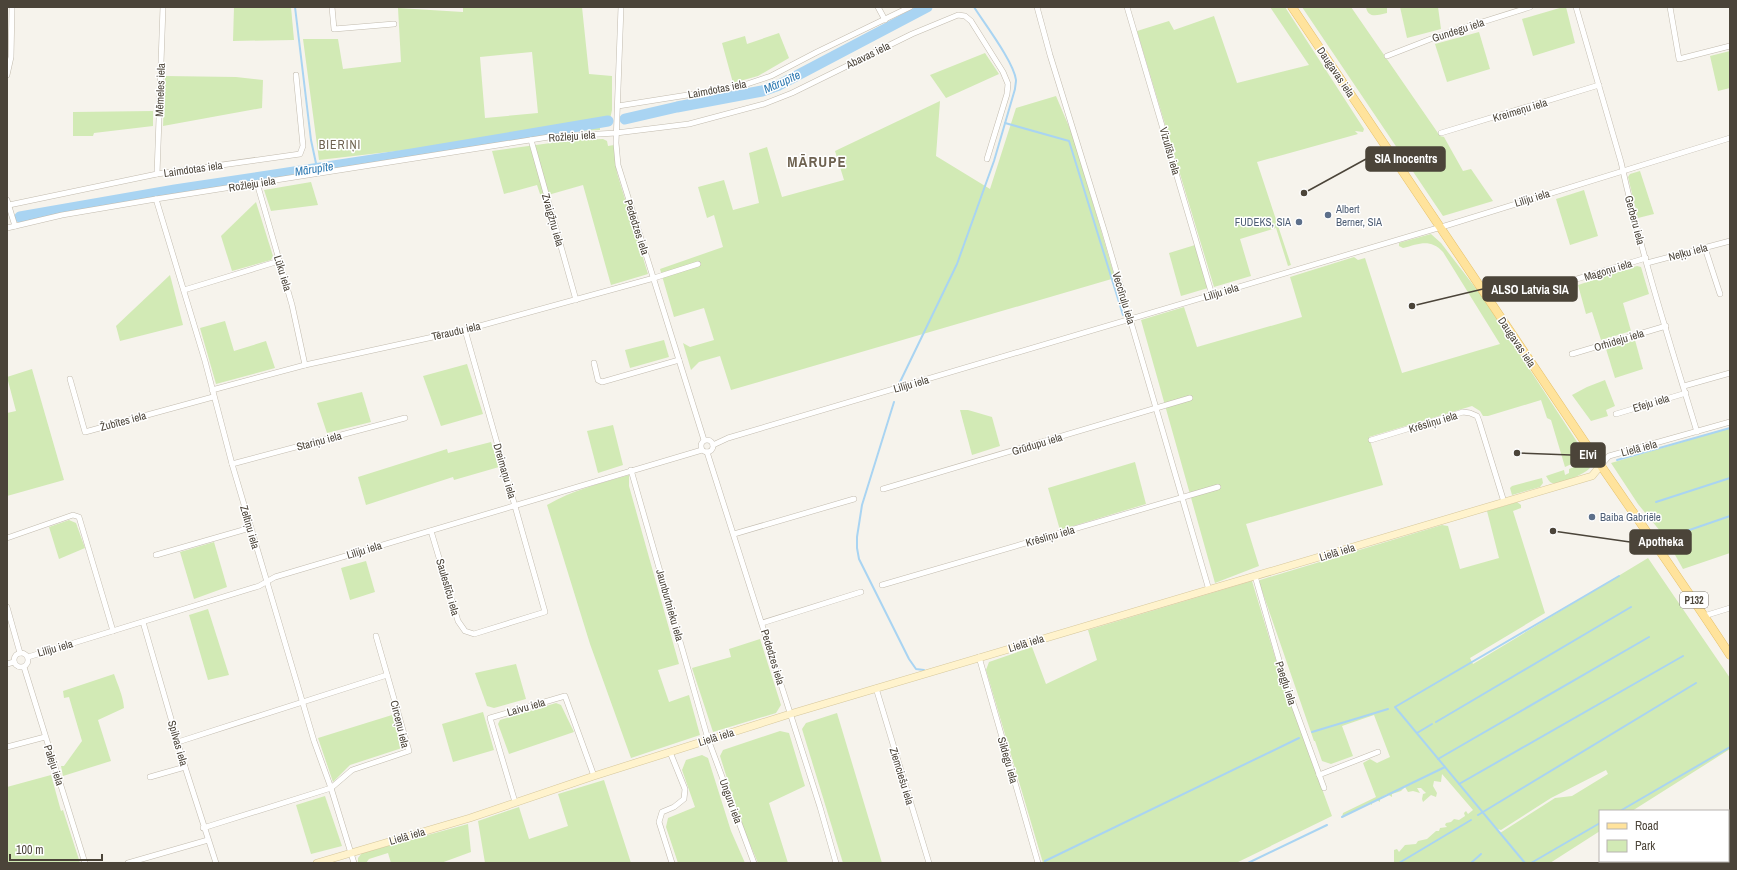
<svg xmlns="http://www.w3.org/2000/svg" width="1737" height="870" viewBox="0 0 1737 870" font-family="'Archivo Narrow',sans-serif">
  <rect width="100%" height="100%" fill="#f6f3ec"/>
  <g fill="#d2eab5" fill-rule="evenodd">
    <path d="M234,7H291L294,40L233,41Z"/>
    <path d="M463,7H582L589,74L612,76V110L609,124L600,125V130L571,131L319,160L303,39H338L343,69L401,62L398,8L463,12ZM532,52L538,113L485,118L480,57Z"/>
    <path d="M1270,7H1285L1364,129L1363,132L1355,131L1358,134L1257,162L1291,265L1288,266L1276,228L1240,239L1251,276L1214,287L1137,31L1169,21L1174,30L1214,16L1237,83L1309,65Z"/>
    <path d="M1302,7H1351L1440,136L1444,137L1463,171L1471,169L1493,201L1443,216Z"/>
    <path d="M1366,7H1387V13C1378,15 1368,19 1366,7Z"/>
    <path d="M1400,7H1438L1441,29L1407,38Z"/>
    <path d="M1563,7H1566L1575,43L1533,56L1522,19Z"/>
    <path d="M1479,32L1490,69L1447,82L1435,44Z"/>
    <path d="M779,33L789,58L758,76L733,83L722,43L745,36L747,44Z"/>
    <path d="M1730,51V88L1718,91L1710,56Z"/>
    <path d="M985,53L999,74L946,98L930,75Z"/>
    <path d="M165,76L236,77L263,80L262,108L163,126Z"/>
    <path d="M1056,96L1073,136L1115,278L731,390L720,356L699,362L691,370L683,343L690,347L714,340L704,308L674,317L660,269L723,247L714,215L707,218L698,187L724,180L733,210L759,203L749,153L767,147L782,197L844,180L835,151L940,101L936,156L990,189L1016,108Z"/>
    <path d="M153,111V126L94,133L93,136H73V112Z"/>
    <path d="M603,139L607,141L608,146L614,145L617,173L648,274L611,285L583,185L541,197L537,185L504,194L492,151L573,140Z"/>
    <path d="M1640,171L1654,214L1638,218L1628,177L1630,174Z"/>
    <path d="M311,182L318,205L271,211L264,190Z"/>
    <path d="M1584,190L1598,236L1570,245L1556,199Z"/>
    <path d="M256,202L273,256L271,260L232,271L221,236Z"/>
    <path d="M1431,234L1441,243L1481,295L1587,457L1565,467L1551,420L1547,418L1541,400L1488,416H1483L1480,411L1472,406L1369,437L1383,485L1246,524L1259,566L1215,583L1141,320L1184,307L1197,347L1302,317L1290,277L1354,257L1358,260L1365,258L1402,373L1500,344L1443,252C1430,238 1419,244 1403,248L1399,246V243L1402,242Z"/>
    <path d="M1195,245L1208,288L1181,296L1169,253Z"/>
    <path d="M1637,266L1641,267L1649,294L1623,303L1631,331L1601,340L1592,312L1586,314L1578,285Z"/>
    <path d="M170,275L183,325L120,341L116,326Z"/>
    <path d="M225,321L234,351L266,341L275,368L216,384L200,328Z"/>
    <path d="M664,340L669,357L630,368L625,350Z"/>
    <path d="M1635,340L1643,369L1615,378L1606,349Z"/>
    <path d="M467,364L483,414L441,426L423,376Z"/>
    <path d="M32,369L64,480L7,496V413L16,411L7,377Z"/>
    <path d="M1605,380L1615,406L1606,410L1608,416L1591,421L1572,395L1587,387Z"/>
    <path d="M362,392L371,422L327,433L317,403Z"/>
    <path d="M960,410H968L992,417L1000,446L972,455Z"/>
    <path d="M613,425L623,465L598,473L587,431Z"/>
    <path d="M1730,428V553L1683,569L1665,537L1638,504L1611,463Z"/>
    <path d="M491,442L499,467L454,480L453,477L366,505L358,477L447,449L448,453Z"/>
    <path d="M1135,462L1146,504L1060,530L1048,488Z"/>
    <path d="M1586,462L1590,468C1585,474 1561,484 1552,483C1549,482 1548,479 1546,476L1564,470L1565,475L1569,473V469Z"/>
    <path d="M629,475V486L679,664L658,670L669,702L689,695L700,735L631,758L590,644L547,505C573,490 601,483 629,475Z"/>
    <path d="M1542,478L1543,483L1540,487L1512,495L1510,488L1512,486Z"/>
    <path d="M1517,502L1521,505V508L1513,511L1545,613L1470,658L1473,664L1648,558L1730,678V749L1632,811H1600V831L1550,863H1394V850L1397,849L1399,852L1405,845L1416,844L1418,841L1427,839L1436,831H1439L1440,828L1447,827L1445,825L1446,823L1451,822L1454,819L1459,820L1465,816L1464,813L1466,811L1468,814L1473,810L1442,774L1441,782L1434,781L1433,786L1437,793L1436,797L1431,795L1423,802L1422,799L1423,794L1426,793L1421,788H1417L1420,793L1413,791L1408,792L1405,787L1401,791L1392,794V797L1387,794L1380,798V802L1377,800L1372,802V805L1369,803L1342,817L1343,813L1376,797L1363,763L1370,759L1377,763L1390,757L1374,715L1342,726L1353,756L1331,764L1322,761L1315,741H1314L1259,582L1260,580L1442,525L1448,526L1460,569L1499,558L1487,511ZM1606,770L1608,774L1572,796L1555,798L1500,833L1497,829L1501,830L1551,798Z"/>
    <path d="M69,520L76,523L85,548L59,559L49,527Z"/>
    <path d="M214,542L227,587L194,599L180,552Z"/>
    <path d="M366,561L375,592L350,600L341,568Z"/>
    <path d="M1252,581L1281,677L1332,816L1236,863H1043L986,670L989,662L1032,647L1046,684L1097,660L1088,630Z"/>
    <path d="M208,609L229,675L208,680L189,615Z"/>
    <path d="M760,639L781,705L776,713L713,732L692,668L731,657L729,649Z"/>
    <path d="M516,664L526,699L494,708L487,706L475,673Z"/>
    <path d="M114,674C118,686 123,695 124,708L98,720L111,761L63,776L61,766H64L82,741L69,697L64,698L63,691Z"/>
    <path d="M556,703L561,705L574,732L509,754L498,724L500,720Z"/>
    <path d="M483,712L494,750L453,762L442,724Z"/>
    <path d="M837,713L882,863H843L802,729L806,723Z"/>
    <path d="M392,715L402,748L350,765L333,782L318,738Z"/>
    <path d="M780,731L789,733L805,786L769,803L788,863H758L741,823L720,756L723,750Z"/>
    <path d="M702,755L708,758L731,831L745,863H678L666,827L668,818L695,807L682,770L686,760Z"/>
    <path d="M51,775L61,811L63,810L80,863H7V787Z"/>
    <path d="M604,780L631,863H485L478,821L519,807L529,839L568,826L558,794Z"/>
    <path d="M325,796L342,846L311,854L296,805Z"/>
    <path d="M468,824L471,852L441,863H391L388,853L369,859L366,863H358V858L362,853Z"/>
  </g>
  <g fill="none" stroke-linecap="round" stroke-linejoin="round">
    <g stroke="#a9d4f2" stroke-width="2">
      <path d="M295,7L311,140L317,168"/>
      <path d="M1005,123L1069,141L1123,315"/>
      <path d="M900,382L957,264L994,161L1015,89C1015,87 1016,83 1016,80C1014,62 984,23 974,7"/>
      <path d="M894,402L862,505L857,537V548L859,559L909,659L916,669L924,670"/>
      <path d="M1617,460L1730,428"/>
      <path d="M1656,502L1730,478"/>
      <path d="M1675,535L1730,516"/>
      <path d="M1436,722L1631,607"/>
      <path d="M1312,732L1388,709"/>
      <path d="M1417,733L1432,724"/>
      <path d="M1438,759L1649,637"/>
      <path d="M1459,784L1683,656"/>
      <path d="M1620,811L1730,747"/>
      <path d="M1478,815L1696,683"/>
      <path d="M1342,817L1445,767"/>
      <path d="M1045,861L1299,738"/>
      <path d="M1248,863L1327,825"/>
      <path d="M1399,863L1471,820"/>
      <path d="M1471,863L1481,854"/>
      <path d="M1525,863L1395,707L1619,576"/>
      <path d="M1531,863L1600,823"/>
    </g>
    <g stroke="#a9d4f2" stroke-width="11">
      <path d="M625,119L677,107L762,91L779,85L927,7"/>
      <path d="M20,217L175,190L412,154L608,121"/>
    </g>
    <defs>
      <g id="street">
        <path d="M332,7L334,29L394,24"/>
        <path d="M621,7L616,143L618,165L704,440"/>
        <path d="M878,7L885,20"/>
        <path d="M1037,7L1050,55L1105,233L1209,590"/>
        <path d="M1127,7L1212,295"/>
        <path d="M1576,7L1621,162C1641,253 1670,343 1697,432"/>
        <path d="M1670,7L1679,59L1730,46"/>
        <path d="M1387,56L1441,35L1530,7"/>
        <path d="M7,75L11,57L12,7"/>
        <path d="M618,106L738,87L771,76L817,52L910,7"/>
        <path d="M1441,133L1599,85"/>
        <path d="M531,140L576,300"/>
        <path d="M157,174L163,7"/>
        <path d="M257,183L292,305L305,365"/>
        <path d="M156,199L205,361L232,464L267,582L314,741L331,788L354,863"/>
        <path d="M7,200L15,226"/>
        <path d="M9,205L157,174L300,154L303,146L296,75"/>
        <path d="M7,228L62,215L156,199L549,137L616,133L689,124L764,104L792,93L912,34L958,15L965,16L971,21L1003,72L1008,84L1007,94L987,159"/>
        <path d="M1705,248L1720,294"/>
        <path d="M1647,263L1730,241"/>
        <path d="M184,290L279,261"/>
        <path d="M1524,295L1646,258"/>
        <path d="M1572,354L1666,326"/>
        <path d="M594,363L598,380L602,382L679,360"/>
        <path d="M70,379L85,432L213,397"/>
        <path d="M1684,386L1730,373"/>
        <path d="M212,390L305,365L465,330L654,278L698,264"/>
        <path d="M1616,414L1686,393"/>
        <circle cx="707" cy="446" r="6"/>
        <path d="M1371,440L1463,412L1470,413L1477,416L1479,421L1504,502"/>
        <path d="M713,445L728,438L1448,225L1730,138"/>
        <path d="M707,452L820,807L836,863"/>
        <path d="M232,464L405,418"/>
        <path d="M1601,465L1609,456L1730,422"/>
        <path d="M631,470L708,739L754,863"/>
        <path d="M883,489L1190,398"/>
        <path d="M431,531L458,621L465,631L474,634L545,612L465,330"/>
        <path d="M734,534L854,499"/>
        <path d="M7,538L73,515L79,517L113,631"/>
        <path d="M156,555L250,528"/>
        <path d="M1255,576L1285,681L1324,788"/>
        <path d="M882,585L1218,487"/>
        <path d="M7,607L20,653"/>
        <path d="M1704,616L1730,608"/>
        <path d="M143,622L185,767L216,863"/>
        <path d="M762,623L861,592"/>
        <circle cx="21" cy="660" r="7"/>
        <path d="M28,657L259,586L275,577L702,450"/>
        <path d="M979,657L1038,863"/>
        <path d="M7,664L14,662"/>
        <path d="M24,667L85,863"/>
        <path d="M876,688L929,863"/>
        <path d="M178,742L387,675"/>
        <path d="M7,747L45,737"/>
        <path d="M670,752L685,789L684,799L674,807L662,812L659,822L672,863"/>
        <path d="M1319,775L1378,752"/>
        <path d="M150,777L185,767"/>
        <path d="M515,802L490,718L565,696L594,776"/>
        <path d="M203,828L331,788L352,770L409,751L376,636"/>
        <path d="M128,863L208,840"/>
      </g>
      <path id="secondary" d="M317,863L470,818L594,776L790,714L1592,476L1601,465"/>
      <path id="primary" d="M1292,7C1390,153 1488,298 1586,444C1634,514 1683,583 1730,655"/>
    </defs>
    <use href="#street" stroke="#c2bbae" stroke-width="6"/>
    <use href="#secondary" stroke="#d6c79b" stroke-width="8"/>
    <use href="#primary" stroke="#e6c16a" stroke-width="9"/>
    <use href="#street" stroke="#fff" stroke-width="5"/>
    <use href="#secondary" stroke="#fff3cd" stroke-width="7"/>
    <use href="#primary" stroke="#ffe39c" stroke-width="8"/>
  </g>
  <g fill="#5c6f8a" stroke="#fff" stroke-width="1.5">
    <circle cx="1328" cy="215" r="4"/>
    <circle cx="1299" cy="222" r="4"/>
    <circle cx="1592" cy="517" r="4"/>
  </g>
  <g text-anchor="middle" stroke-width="3" stroke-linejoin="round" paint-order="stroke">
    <rect fill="#fff" stroke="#817c74" stroke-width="1" x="1680" y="592" width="28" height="16" rx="3"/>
    <g font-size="10" font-weight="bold" fill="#4b4439">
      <text x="1694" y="604">P132</text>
    </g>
    <g font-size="11" fill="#4b4439" stroke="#fff">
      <text transform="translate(1458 30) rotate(-18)" y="4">Gundegu iela</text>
      <text transform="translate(868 55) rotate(-26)" y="4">Abavas iela</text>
      <text transform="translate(1336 72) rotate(56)" y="4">Daugavas iela</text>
      <text transform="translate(717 89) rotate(-11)" y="4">Laimdotas iela</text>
      <text transform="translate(160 90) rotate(-88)" y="4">Mēmeles iela</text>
      <text transform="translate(1520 110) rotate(-17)" y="4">Kreimeņu iela</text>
      <text transform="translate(572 136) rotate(-4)" y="4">Rožleju iela</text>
      <text transform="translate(1170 151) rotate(74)" y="4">Vizulīšu iela</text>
      <text transform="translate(193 169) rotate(-8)" y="4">Laimdotas iela</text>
      <text transform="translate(252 184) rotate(-9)" y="4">Rožleju iela</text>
      <text transform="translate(1532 198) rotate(-17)" y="4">Liliju iela</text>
      <text transform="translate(553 220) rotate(74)" y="4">Zvaigžņu iela</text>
      <text transform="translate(1635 220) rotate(75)" y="4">Gerberu iela</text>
      <text transform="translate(637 227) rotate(72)" y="4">Pededzes iela</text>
      <text transform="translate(1688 252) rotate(-15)" y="4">Neļķu iela</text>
      <text transform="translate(1608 270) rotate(-17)" y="4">Magoņu iela</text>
      <text transform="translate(283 273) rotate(73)" y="4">Lūku iela</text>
      <text transform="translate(1221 292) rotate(-17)" y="4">Liliju iela</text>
      <text transform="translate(1124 298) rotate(73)" y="4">Veccīruļu iela</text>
      <text transform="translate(456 331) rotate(-13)" y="4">Tēraudu iela</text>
      <text transform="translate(1619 340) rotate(-17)" y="4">Orhideju iela</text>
      <text transform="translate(1517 342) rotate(56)" y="4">Daugavas iela</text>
      <text transform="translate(911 384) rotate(-16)" y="4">Liliju iela</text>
      <text transform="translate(1651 403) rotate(-17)" y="4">Efeju iela</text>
      <text transform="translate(123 421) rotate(-15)" y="4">Žubītes iela</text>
      <text transform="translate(1433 422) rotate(-17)" y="4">Krēsliņu iela</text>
      <text transform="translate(319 441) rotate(-15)" y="4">Stariņu iela</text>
      <text transform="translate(1037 444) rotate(-17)" y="4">Grūdupu iela</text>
      <text transform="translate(1639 448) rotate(-15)" y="4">Lielā iela</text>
      <text transform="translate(505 471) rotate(74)" y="4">Dreimaņu iela</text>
      <text transform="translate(250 527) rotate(74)" y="4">Zeltiņu iela</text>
      <text transform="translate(1050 536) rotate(-16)" y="4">Krēsliņu iela</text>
      <text transform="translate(364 550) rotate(-17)" y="4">Liliju iela</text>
      <text transform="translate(1337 552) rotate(-17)" y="4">Lielā iela</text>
      <text transform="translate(448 587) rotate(74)" y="4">Sauleslīču iela</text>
      <text transform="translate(670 605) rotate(74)" y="4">Jaunburtnieku iela</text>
      <text transform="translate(1026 643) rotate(-17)" y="4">Lielā iela</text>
      <text transform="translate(55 648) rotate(-16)" y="4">Liliju iela</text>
      <text transform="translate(773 657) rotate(73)" y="4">Pededzes iela</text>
      <text transform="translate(1286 683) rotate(72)" y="4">Paegļu iela</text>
      <text transform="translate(526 707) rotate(-16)" y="4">Laivu iela</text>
      <text transform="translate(400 724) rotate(76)" y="4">Circeņu iela</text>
      <text transform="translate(716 737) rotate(-17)" y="4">Lielā iela</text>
      <text transform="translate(178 743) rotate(74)" y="4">Spilvas iela</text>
      <text transform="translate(1008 760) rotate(74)" y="4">Sildegu iela</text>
      <text transform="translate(54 765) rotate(72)" y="4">Paleju iela</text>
      <text transform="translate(902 776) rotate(73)" y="4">Ziemciešu iela</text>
      <text transform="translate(731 801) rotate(70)" y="4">Unguru iela</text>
      <text transform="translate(407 836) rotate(-16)" y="4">Lielā iela</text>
    </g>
    <g font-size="11" fill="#4e5e75" stroke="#fff" text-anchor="start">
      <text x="1336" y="213">Albert<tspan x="1336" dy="13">Berner, SIA</tspan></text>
      <text x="1291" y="226" text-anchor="end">FUDEKS, SIA</text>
      <text x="1600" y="521">Baiba Gabriēle</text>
    </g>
    <g font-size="12" font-style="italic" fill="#2e7ab2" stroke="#fff">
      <text transform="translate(782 82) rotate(-24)" y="4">Mārupīte</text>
      <text transform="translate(314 169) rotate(-9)" y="4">Mārupīte</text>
    </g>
    <g font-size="12" letter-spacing="1" fill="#6e6250" stroke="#fff">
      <text x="340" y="149">BIERIŅI</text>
    </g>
    <g font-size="15" font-weight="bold" letter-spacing="1" fill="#6e6250" stroke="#fff">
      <text x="817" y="167">MĀRUPE</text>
    </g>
  </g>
  <path fill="none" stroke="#4b4439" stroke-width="1.5" d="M1304 193L1366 159M1412 306L1483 289M1517 453L1571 455M1553 531L1630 542"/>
  <g fill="#4b4439" stroke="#fff" stroke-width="1.5">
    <circle cx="1304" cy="193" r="4"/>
    <circle cx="1412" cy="306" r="4"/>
    <circle cx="1517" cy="453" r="4"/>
    <circle cx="1553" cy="531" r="4"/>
  </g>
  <g fill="#4b4439" stroke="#4b4439" stroke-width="1.5">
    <rect x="1366" y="147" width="79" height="24" rx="4"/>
    <rect x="1483" y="277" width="94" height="24" rx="4"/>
    <rect x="1571" y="443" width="34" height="24" rx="4"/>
    <rect x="1630" y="530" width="61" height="24" rx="4"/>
  </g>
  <g font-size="12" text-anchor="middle" font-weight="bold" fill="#fff">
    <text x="1406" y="163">SIA Inocentrs</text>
    <text x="1530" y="294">ALSO Latvia SIA</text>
    <text x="1588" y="459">Elvi</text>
    <text x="1661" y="546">Apotheka</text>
  </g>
  <rect width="1737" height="870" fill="none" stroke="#4b4439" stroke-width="16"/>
  <rect x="1599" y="810" width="130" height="52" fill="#ffffff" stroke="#b7b4b0"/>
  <rect x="1607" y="823" width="20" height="6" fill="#ffe39c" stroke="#b7b4b0"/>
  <text x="1635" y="830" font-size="12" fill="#4b4439">Road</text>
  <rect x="1607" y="840" width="20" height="12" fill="#d2eab5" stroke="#b7b4b0"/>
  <text x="1635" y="850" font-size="12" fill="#4b4439">Park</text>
  <path d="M10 854v6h92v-6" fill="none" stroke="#4b4439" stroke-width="2"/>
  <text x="16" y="854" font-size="12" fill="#4b4439" stroke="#ffffff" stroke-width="3" paint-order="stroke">100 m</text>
</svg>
